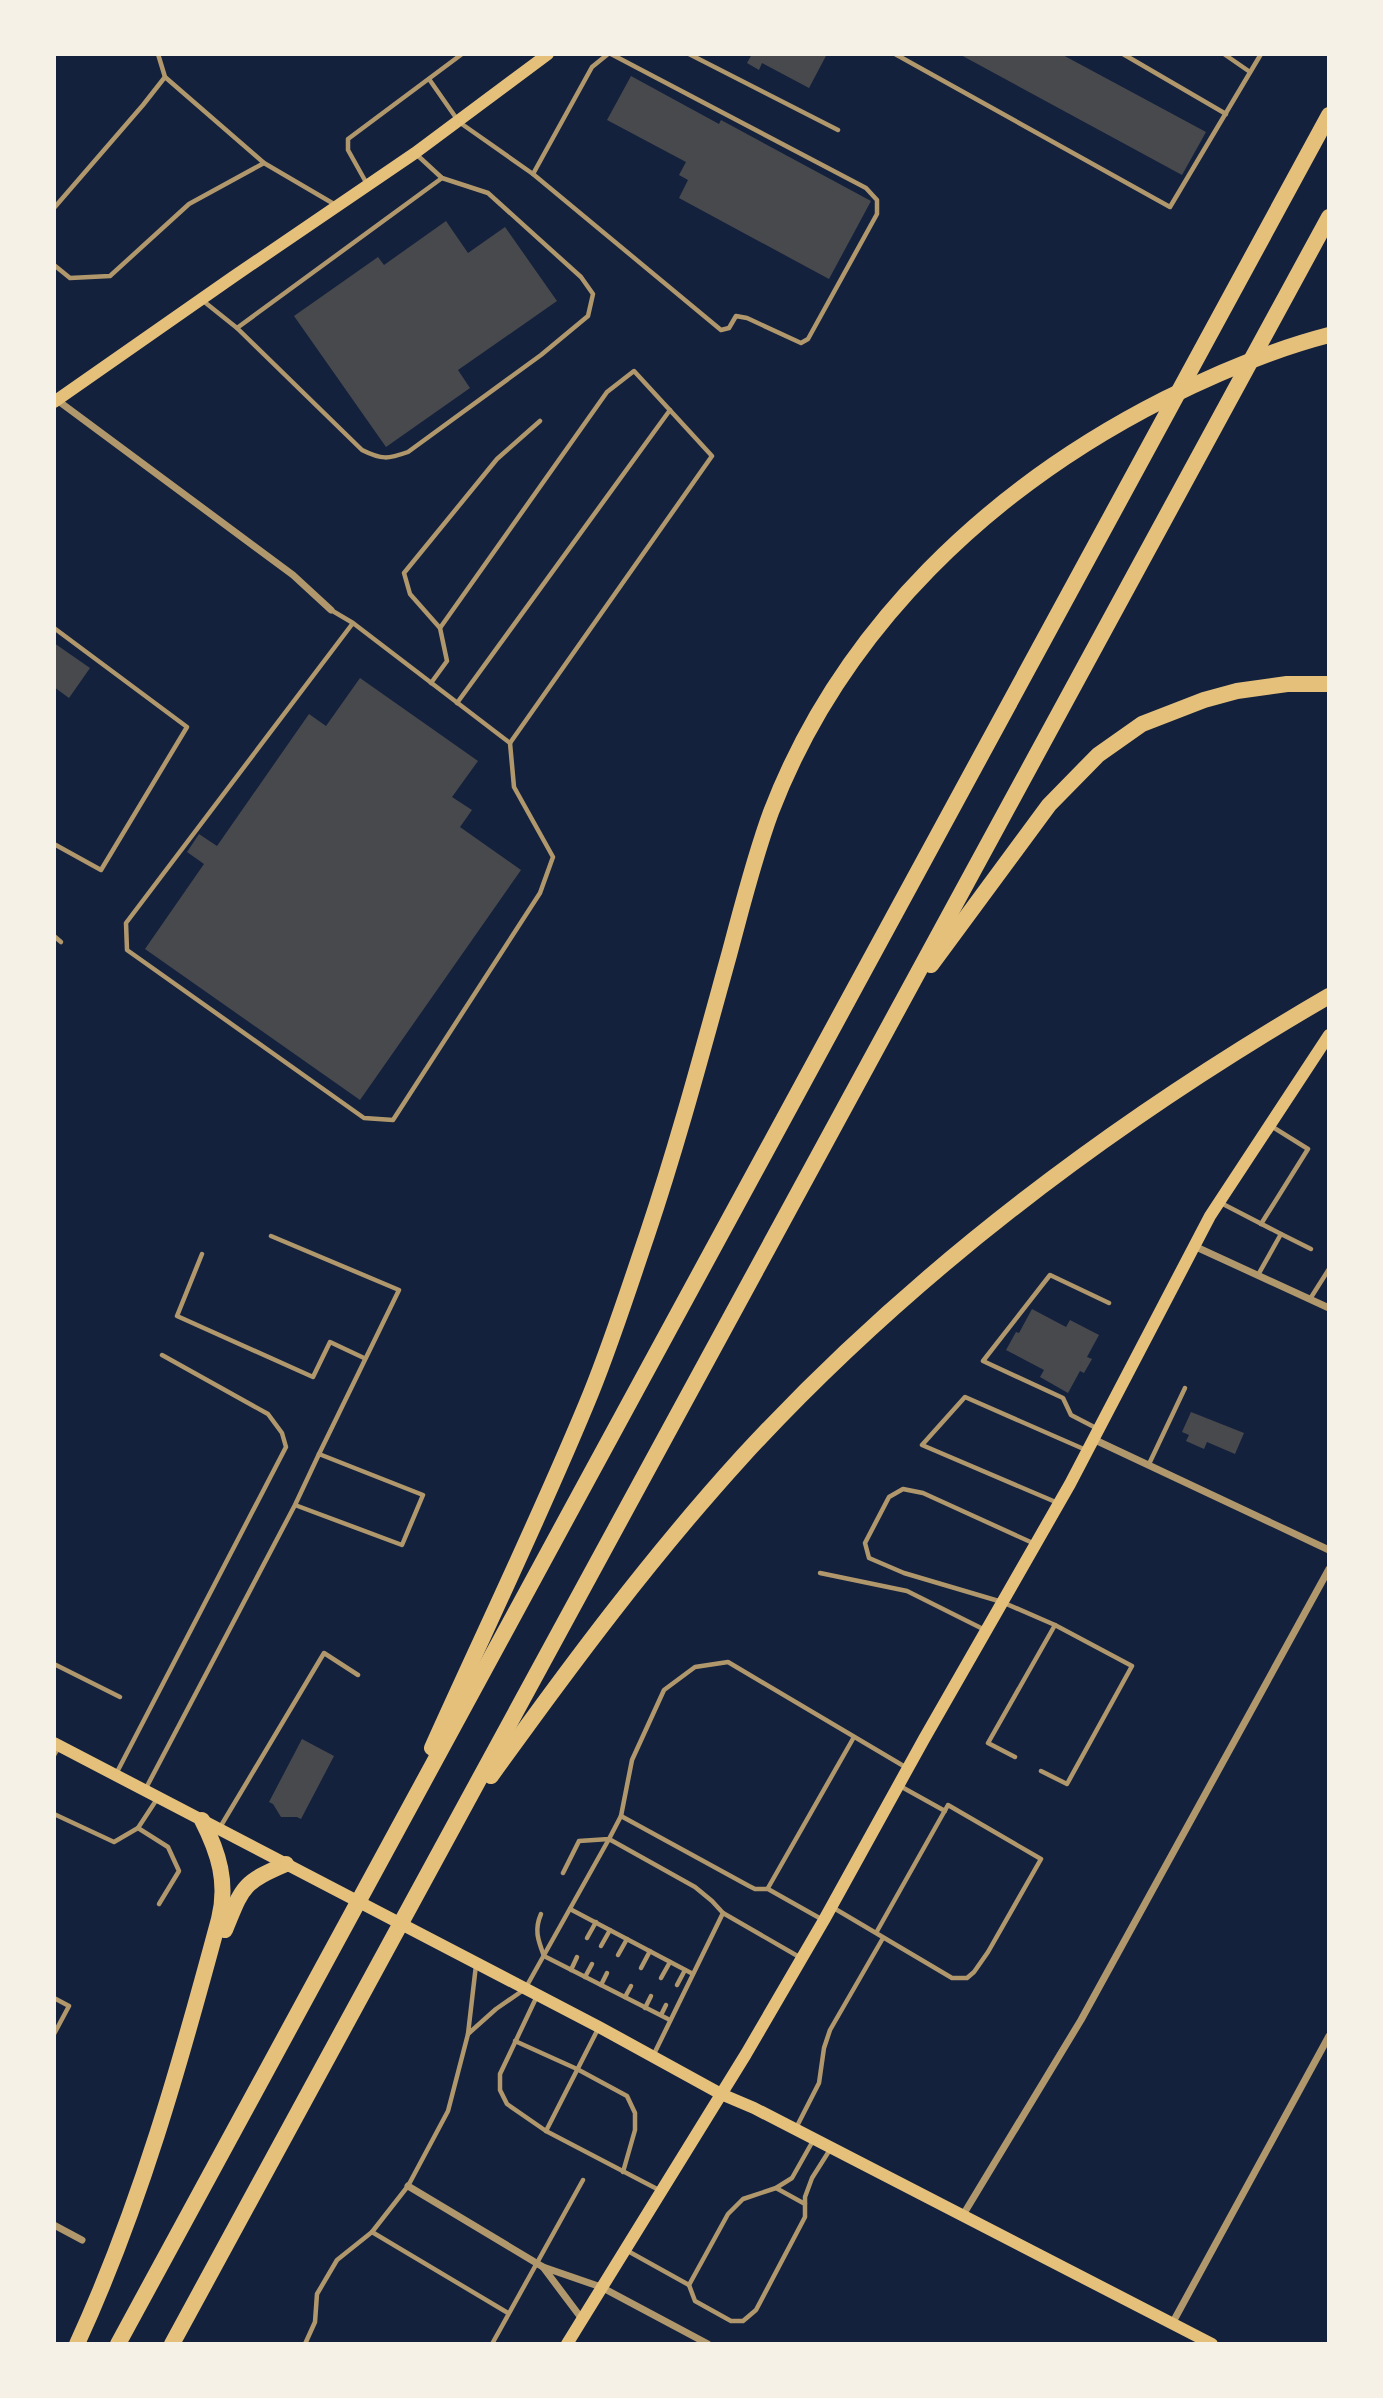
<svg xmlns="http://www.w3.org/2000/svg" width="1383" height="2398" viewBox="0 0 1383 2398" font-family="Raleway,sans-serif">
  <rect width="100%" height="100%" fill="#14213d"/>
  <g fill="#48494c">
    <path d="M752,54H827L809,88L762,63L759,70L747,63Z"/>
    <path d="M959,54H1061L1206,132L1182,175Z"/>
    <path d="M631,76L719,124L721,120L871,201L829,279L679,198L688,180L679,175L686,162L607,120Z"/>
    <path d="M446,221L468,253L505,227L557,301L458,370L470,388L386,447L294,316L378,257L384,265Z"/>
    <path d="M54,643L90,668L69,698L54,687Z"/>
    <path d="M360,678L478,761L452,797L472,810L460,827L521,870L360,1100L145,949L204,864L187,852L199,834L217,846L309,714L326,726Z"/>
    <path d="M1032,1309L1066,1327L1070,1320L1099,1335L1087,1357L1092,1359L1084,1373L1080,1371L1068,1393L1040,1377L1044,1370L1006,1350L1016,1332L1019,1333Z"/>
    <path d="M1191,1412L1244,1433L1235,1454L1207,1442L1204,1449L1186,1441L1189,1435L1182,1432Z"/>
    <path d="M302,1739L334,1756L301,1819L297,1817H281L273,1804L269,1802Z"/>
  </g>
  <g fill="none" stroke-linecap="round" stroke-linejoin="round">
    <g stroke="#b1986c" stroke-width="4.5">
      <path d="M158,54L165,77"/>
      <path d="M689,54L838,130"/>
      <path d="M895,54L1170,207L1261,54"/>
      <path d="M1123,54L1226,114"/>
      <path d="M1224,54L1250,72"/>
      <path d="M429,79L459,122L533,174L721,330L729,328L736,316L747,318L801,343L808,339L877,214V200L866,188L611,54"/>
      <path d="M533,174L592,67L608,54"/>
      <path d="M367,184L348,150V139L462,54"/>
      <path d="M54,208L143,105L165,77L264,163L334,204"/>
      <path d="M54,265L70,278L110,276L189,204L264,163"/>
      <path d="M202,300L237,328L362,450C382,460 388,459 408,452L541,355L588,316L593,294L581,277L488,193L442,178L416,154"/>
      <path d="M237,328L442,178"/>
      <path d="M331,610L353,623L510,743L514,787L553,857L540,893L393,1120L364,1118L127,950L126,923L353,623"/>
      <path d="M54,628L187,727L101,870L54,844"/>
      <path d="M440,628L410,594L404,573L497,459L540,421"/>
      <path d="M431,683L447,661L440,628L607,392L634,371L712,456L510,743"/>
      <path d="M457,703L670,410"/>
      <path d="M54,936L61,942"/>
      <path d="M1221,1203L1281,1234L1258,1275"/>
      <path d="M1261,1224L1308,1149L1271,1126"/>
      <path d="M1281,1234L1311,1249"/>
      <path d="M271,1236L399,1290L319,1454"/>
      <path d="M202,1254L177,1316L313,1377L330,1342L364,1358"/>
      <path d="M1310,1299L1329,1269"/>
      <path d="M1098,1429L1071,1415L1063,1398L983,1361L1050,1275L1109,1303"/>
      <path d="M1149,1464L1185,1388"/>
      <path d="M1058,1503L922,1445L965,1397L1086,1450"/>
      <path d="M1035,1544L923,1493L903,1489L889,1497L865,1543L869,1558L904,1573L1002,1602L1055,1625L1132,1666L1067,1784L1041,1771"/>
      <path d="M820,1573L907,1591L985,1630"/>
      <path d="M54,1664L120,1697"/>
      <path d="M54,1755L59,1747"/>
      <path d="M1015,1757L988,1743L1055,1625"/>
      <path d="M116,1774L286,1447L282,1433L268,1414L162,1355"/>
      <path d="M900,1786L945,1811"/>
      <path d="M145,1790L295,1505L319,1454L423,1495L402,1545L295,1505"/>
      <path d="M54,1814L114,1842L138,1828L157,1799"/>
      <path d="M621,1816L632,1760L664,1690L695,1667L728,1662L907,1768"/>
      <path d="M138,1828L168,1847L179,1871L159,1904"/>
      <path d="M219,1829L324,1653L358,1675"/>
      <path d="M563,1873L579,1841L609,1839L621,1816L749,1886L755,1889H768L823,1920"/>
      <path d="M768,1888L854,1737"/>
      <path d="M832,1907L952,1978H967L974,1972L988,1952L1041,1859L948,1805L876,1933"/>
      <path d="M570,1909L693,1974"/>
      <path d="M541,1914C534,1930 538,1940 544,1956L670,2020"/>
      <path d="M587,1938L596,1922"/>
      <path d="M601,1946L610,1930"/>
      <path d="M618,1955L627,1939"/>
      <path d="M476,1965L468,2034L496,2009L525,1989L609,1839L695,1887L712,1901L723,1913L801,1958"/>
      <path d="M641,1968L650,1951"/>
      <path d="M571,1970L577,1957"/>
      <path d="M585,1977L592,1964"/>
      <path d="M661,1978L670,1962"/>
      <path d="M601,1985L607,1973"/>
      <path d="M677,1985L685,1970"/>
      <path d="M537,1996L500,2074V2090L507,2104L546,2131L659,2190"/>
      <path d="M625,1997L631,1986"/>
      <path d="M54,1998L69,2006L54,2034"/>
      <path d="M645,2008L651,1996"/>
      <path d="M661,2015L666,2005"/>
      <path d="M468,2034L448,2111L408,2186L372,2232L508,2313"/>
      <path d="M515,2041L577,2069L627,2096L635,2113V2130L623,2172"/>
      <path d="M654,2054L723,1913"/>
      <path d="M796,2128L819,2083L824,2048L830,2030L883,1938"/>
      <path d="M546,2131L598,2029"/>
      <path d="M776,2188L805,2204"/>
      <path d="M626,2250L689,2285L728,2214L743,2199L776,2188L792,2178L814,2139"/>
      <path d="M689,2285L695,2301L731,2321H743L756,2310L805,2217V2197L812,2178L831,2148"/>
      <path d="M305,2344L315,2322L317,2294L337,2260L372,2232"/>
      <path d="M492,2344L583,2180"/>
    </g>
    <g stroke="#b1986c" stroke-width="7">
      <path d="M57,400L293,575L331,610"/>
      <path d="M1194,1246L1329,1308"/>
      <path d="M1093,1439L1329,1550"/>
      <path d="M408,2186L543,2267"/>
      <path d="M963,2215L1081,2020L1329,1569"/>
      <path d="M54,2225L82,2240"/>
      <path d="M582,2319L543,2267L601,2287L708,2344"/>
      <path d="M1173,2322L1329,2036"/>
    </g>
    <g stroke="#e5c07b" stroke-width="12">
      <path d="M54,402L233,277L415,153L548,54"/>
      <path d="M567,2344L746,2054L824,1920L924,1739L1070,1484L1210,1216L1329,1035"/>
    </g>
    <path stroke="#e5c07b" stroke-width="12" d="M54,1743L599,2027L721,2094L754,2108L1212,2344"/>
    <g stroke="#e5c07b" stroke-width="16">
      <path d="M931,965L1049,805L1098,755L1142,724L1204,700L1237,691L1287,684H1329"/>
      <path d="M432,1748C485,1630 542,1513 591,1393C612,1341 629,1288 647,1235C678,1143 703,1049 729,955C742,907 754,858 771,812C842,627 991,487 1165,399C1217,373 1271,350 1329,335"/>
      <path d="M491,1776C570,1666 651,1557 742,1457C912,1272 1112,1122 1329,996"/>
      <path d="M225,1930C243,1886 242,1883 286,1864"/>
      <path d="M77,2344C140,2207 180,2064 219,1919C228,1883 219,1853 202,1820"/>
      <path d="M118,2344L1329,115"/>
      <path d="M172,2344L1329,217"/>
    </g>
  </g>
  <rect width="1383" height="2398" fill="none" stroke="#f6f1e7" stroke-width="112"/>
</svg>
